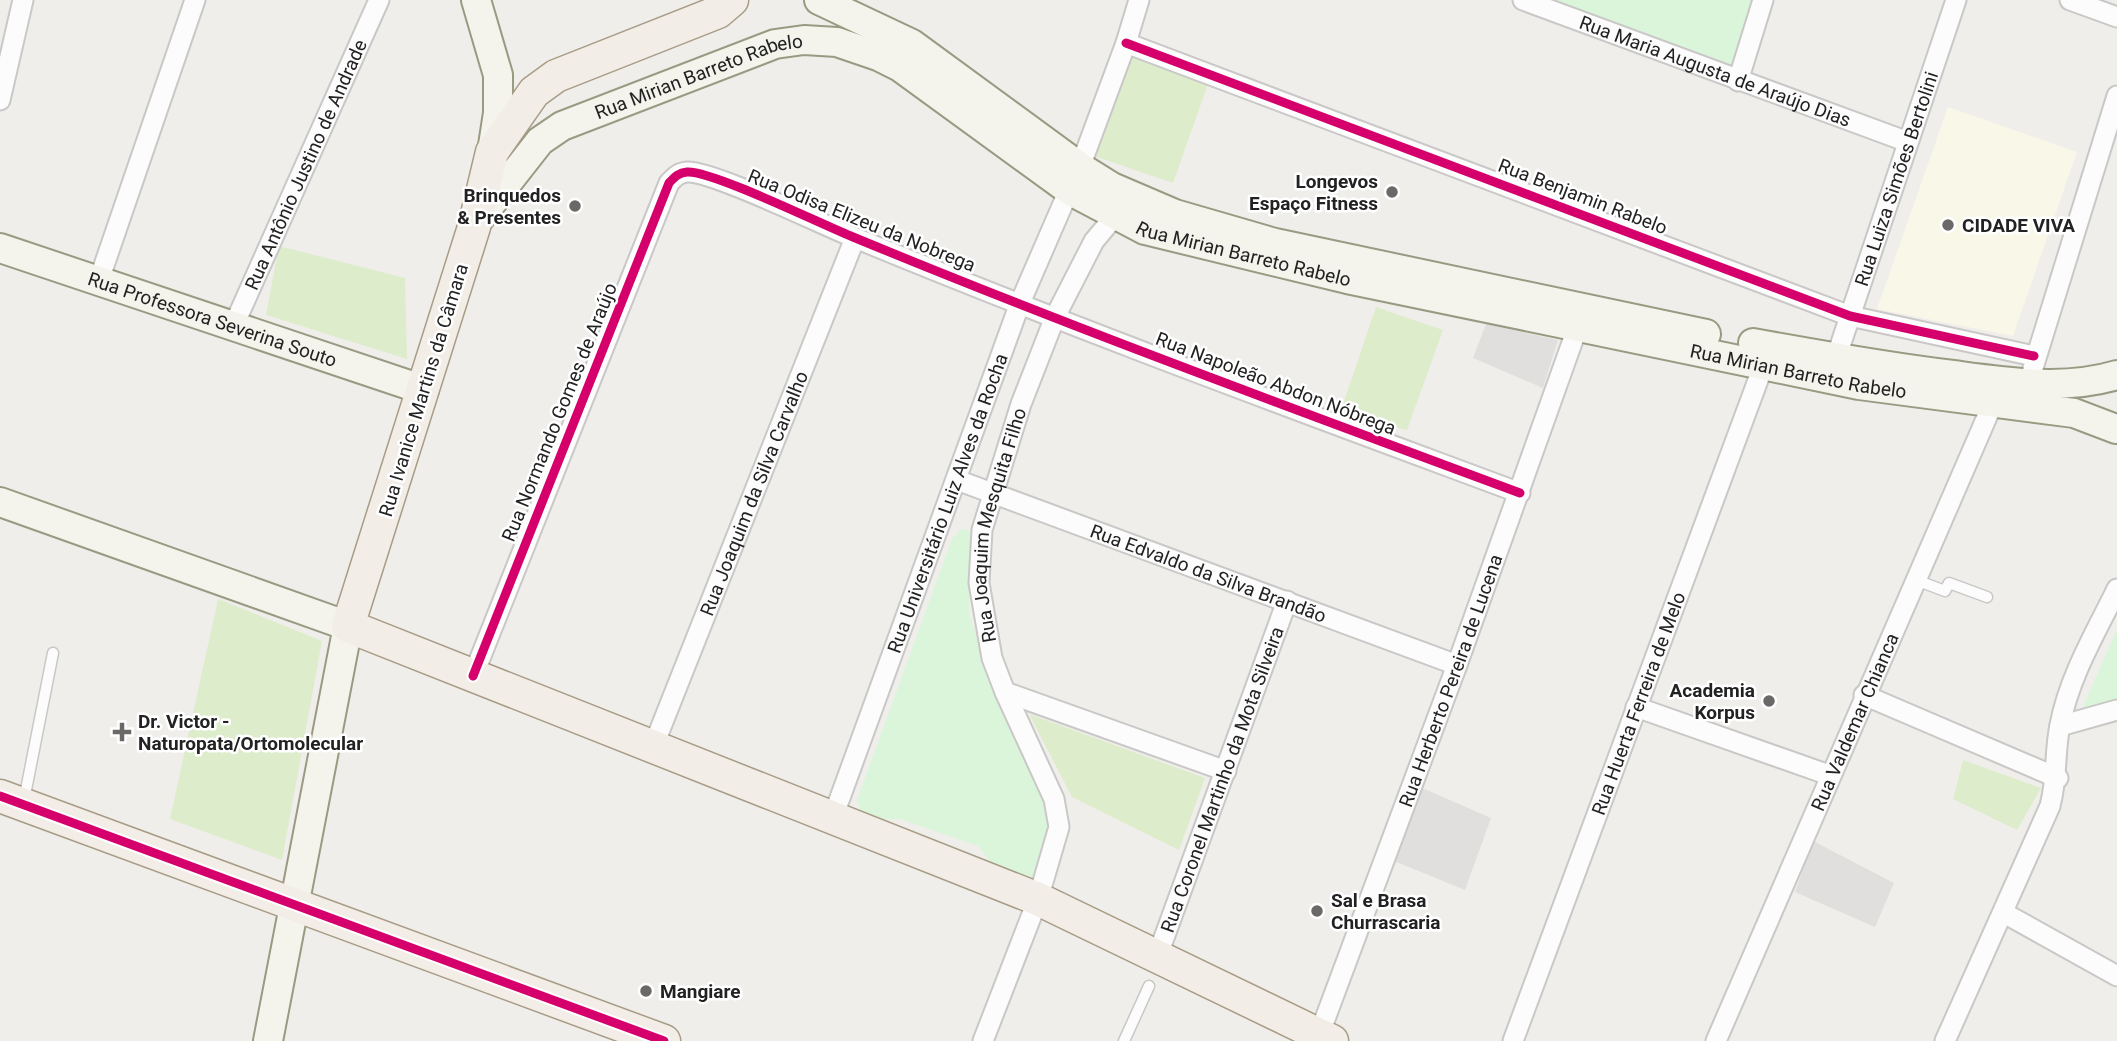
<svg xmlns="http://www.w3.org/2000/svg" width="2117" height="1041" viewBox="0 0 2117 1041" font-family="Roboto,sans-serif">
  <rect width="100%" height="100%" fill="#f0eeeb"/>
  <path fill="#f8f7e8" d="M1948,107L2077,152L2013,336L1877,309Z"/>
  <g fill="#ddeccb">
    <path d="M1130,56L1208,84L1173,183L1094,156Z"/>
    <path d="M279,246L405,278L407,359L266,315Z"/>
    <path d="M1376,307L1443,330L1407,430L1340,413Z"/>
    <path d="M218,599L322,641L282,860L170,819Z"/>
    <path d="M1029,714L1205,778L1179,850L1072,797Z"/>
    <path d="M1963,760L2041,788L2017,830L1953,799Z"/>
  </g>
  <g fill="#daf5da">
    <path d="M1535,0H1753L1727,82Z"/>
    <path d="M961,529L970,531L969,612L987,672L1051,821L1031,881L995,868L978,846L900,819L865,820L857,800L952,539Z"/>
    <path d="M2117,629V707L2077,721Z"/>
  </g>
  <g fill="#e0dfde">
    <path d="M1486,324L1558,340L1543,388L1473,358Z"/>
    <path d="M1420,787L1491,818L1465,890L1394,861Z"/>
    <path d="M1813,841L1894,883L1875,927L1795,892Z"/>
  </g>
  <g fill="none" stroke-linecap="round" stroke-linejoin="round">
    <defs>
      <g id="service">
        <path d="M1916,580L1945,591L1949,583L1987,597"/>
        <path d="M24,800L53,653"/>
        <path d="M1124,1041L1149,986"/>
      </g>
      <g id="minor">
        <path id="s1" d="M1523,0L1908,142"/>
        <path d="M2070,0L2117,17"/>
        <path d="M1126,43L1850,316L2034,356"/>
        <path d="M1738,81L1763,0"/>
        <path d="M0,100L23,0"/>
        <path d="M1080,167L1126,43L1139,0"/>
        <path d="M99,280L195,0"/>
        <path id="s2" d="M233,327L379,0"/>
        <path id="s3" d="M1836,358L1956,0"/>
        <path d="M2033,368L2117,96"/>
        <path id="s4" d="M957,480L1457,665"/>
        <path d="M473,676L669,183C675,177 678,173 687,172C711,170 823,225 853,237C1073,328 1297,410 1520,493"/>
        <path d="M1005,692L1226,771"/>
        <path d="M1864,695L2058,778"/>
        <path d="M1636,707L1829,775"/>
        <path d="M2060,726L2117,710"/>
        <path id="s5" d="M653,747L855,238"/>
        <path id="s6" d="M833,817L1020,303L1069,190"/>
        <path d="M2004,913L2117,976"/>
        <path id="s7" d="M1157,957L1287,601"/>
        <path id="s8" d="M1319,1035L1457,665L1578,326"/>
        <path id="s9" d="M983,1041L1038,899L1059,827L1054,799L1005,692L992,658L979,583L982,530L1021,404L1055,317L1094,241L1115,216"/>
        <path id="s10" d="M1513,1041L1764,364"/>
        <path id="s11" d="M1716,1041L1993,403"/>
        <path d="M1945,1041L2050,806C2058,775 2054,754 2060,725C2069,677 2096,632 2117,589"/>
      </g>
      <g id="secondary">
        <path d="M476,0L498,75V113L492,152"/>
        <path d="M819,0L912,44L1080,167L1112,187L1175,214L1275,243L1706,334"/>
        <path id="s12" d="M475,224L540,141L562,126L775,44L804,40L837,42L878,56L900,67L1069,190L1145,230L1347,279L1859,385L2074,413L2116,429"/>
        <path id="s13" d="M0,248L424,390"/>
        <path d="M1753,343C1819,355 1886,367 1953,375C2007,382 2064,391 2117,375"/>
        <path d="M0,502L348,626L268,1041"/>
      </g>
      <g id="primary">
        <path d="M732,0L718,12L556,76L534,92L492,152L474,227L348,626L1038,899L1332,1041"/>
        <path d="M0,796L664,1041"/>
      </g>
    </defs>
    <use href="#service" stroke="#c9c8c7" stroke-width="13"/>
    <use href="#minor" stroke="#c9c8c7" stroke-width="23"/>
    <use href="#secondary" stroke="#999a82" stroke-width="32"/>
    <use href="#primary" stroke="#a79c86" stroke-width="35"/>
    <use href="#service" stroke="#fdfcfc" stroke-width="10"/>
    <use href="#minor" stroke="#fdfcfc" stroke-width="19"/>
    <use href="#secondary" stroke="#f4f4ed" stroke-width="28"/>
    <use href="#primary" stroke="#f3ede7" stroke-width="32"/>
    <defs>
      <g id="cycleway">
        <path d="M1126,43L1850,316L2034,356"/>
        <path d="M473,676L669,183C675,177 678,173 687,172C711,170 823,225 853,237C1073,328 1297,410 1520,493"/>
        <path d="M0,796L664,1041"/>
      </g>
    </defs>
    <use href="#cycleway" stroke="#fff" stroke-width="13"/>
    <use href="#cycleway" stroke="#d6006c" stroke-width="9"/>
  </g>
  <g fill="#6a6968" stroke="#fff" stroke-width="2.5">
    <circle cx="1392" cy="192" r="7"/>
    <circle cx="575" cy="206" r="7"/>
    <circle cx="1948" cy="225" r="7"/>
    <circle cx="1769" cy="701" r="7"/>
    <path d="M118.5 721.5h7v7h7v7h-7v7h-7v-7h-7v-7h7z"/>
    <circle cx="1317" cy="911" r="7"/>
    <circle cx="646" cy="991" r="7"/>
  </g>
  <g text-anchor="middle" stroke-width="5" stroke-linejoin="round" paint-order="stroke">
    <g font-size="19" fill="#222" stroke="#fff">
      <text dy="7" stroke="none"><textPath href="#s1" startOffset="205">Rua Maria Augusta de Araújo Dias</textPath></text>
      <text dy="7" stroke="none"><textPath href="#s12" startOffset="278">Rua Mirian Barreto Rabelo</textPath></text>
      <text dy="7" stroke="none"><textPath href="#s2" startOffset="178">Rua Antônio Justino de Andrade</textPath></text>
      <text dy="7" stroke="none"><textPath href="#s3" startOffset="189">Rua Luiza Simões Bertolini</textPath></text>
      <text transform="translate(1583 196) rotate(21)" y="7">Rua Benjamin Rabelo</text>
      <text transform="translate(862 220) rotate(22)" y="7">Rua Odisa Elizeu da Nobrega</text>
      <text dy="7" stroke="none"><textPath href="#s12" startOffset="887">Rua Mirian Barreto Rabelo</textPath></text>
      <text dy="7" stroke="none"><textPath href="#s13" startOffset="224">Rua Professora Severina Souto</textPath></text>
      <text dy="7" stroke="none"><textPath href="#s12" startOffset="1454">Rua Mirian Barreto Rabelo</textPath></text>
      <text transform="translate(1276 383) rotate(21)" y="7">Rua Napoleão Abdon Nóbrega</text>
      <text transform="translate(423 390) rotate(-73)" y="7">Rua Ivanice Martins da Câmara</text>
      <text transform="translate(559 412) rotate(-68)" y="7">Rua Normando Gomes de Araújo</text>
      <text dy="7" stroke="none"><textPath href="#s5" startOffset="273">Rua Joaquim da Silva Carvalho</textPath></text>
      <text dy="7" stroke="none"><textPath href="#s6" startOffset="334">Rua Universitário Luiz Alves da Rocha</textPath></text>
      <text dy="7" stroke="none"><textPath href="#s9" startOffset="546">Rua Joaquim Mesquita Filho</textPath></text>
      <text dy="7" stroke="none"><textPath href="#s4" startOffset="268">Rua Edvaldo da Silva Brandão</textPath></text>
      <text dy="7" stroke="none"><textPath href="#s8" startOffset="378">Rua Herberto Pereira de Lucena</textPath></text>
      <text dy="7" stroke="none"><textPath href="#s10" startOffset="360">Rua Huerta Ferreira de Melo</textPath></text>
      <text dy="7" stroke="none"><textPath href="#s11" startOffset="348">Rua Valdemar Chianca</textPath></text>
      <text dy="7" stroke="none"><textPath href="#s7" startOffset="189">Rua Coronel Martinho da Mota Silveira</textPath></text>
    </g>
    <g font-size="19" font-weight="bold" fill="#222" stroke="#fff" text-anchor="start">
      <text x="1378" y="188" text-anchor="end">Longevos<tspan x="1378" dy="22">Espaço Fitness</tspan></text>
      <text x="561" y="202" text-anchor="end">Brinquedos<tspan x="561" dy="22">&amp; Presentes</tspan></text>
      <text x="1962" y="232">CIDADE VIVA</text>
      <text x="1755" y="697" text-anchor="end">Academia<tspan x="1755" dy="22">Korpus</tspan></text>
      <text x="138" y="728">Dr. Victor -<tspan x="138" dy="22">Naturopata/Ortomolecular</tspan></text>
      <text x="1331" y="907">Sal e Brasa<tspan x="1331" dy="22">Churrascaria</tspan></text>
      <text x="660" y="998">Mangiare</text>
    </g>
  </g>
</svg>
